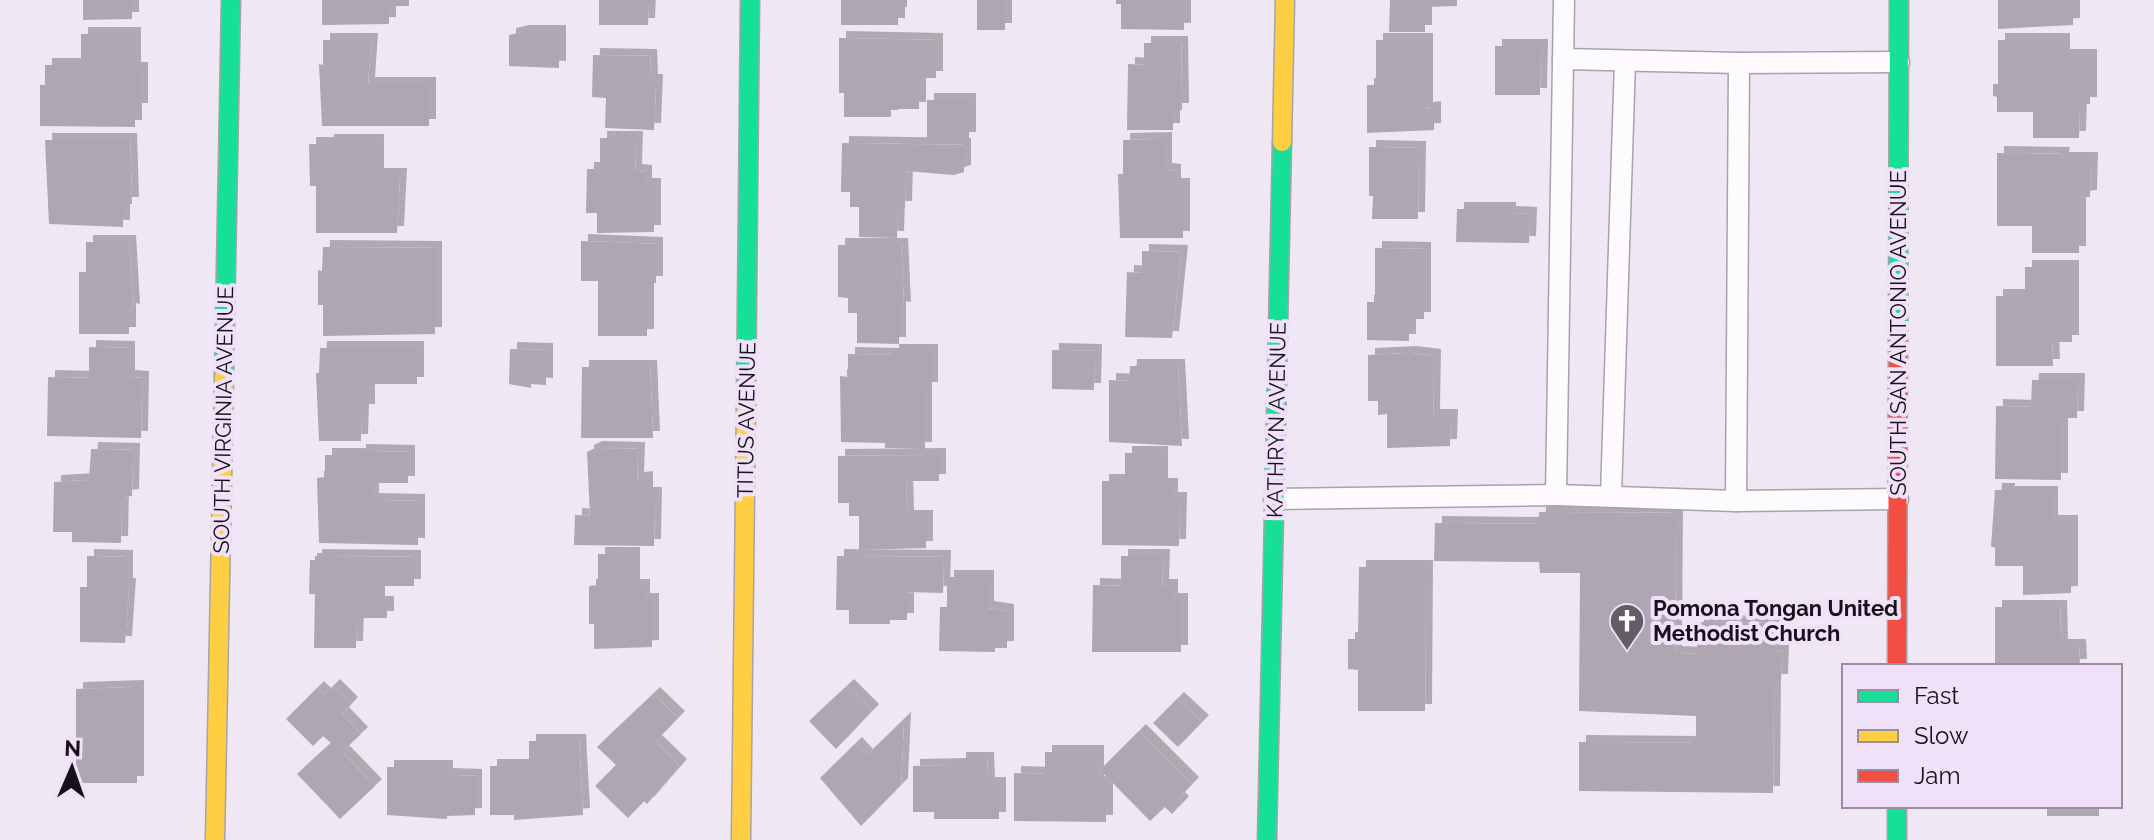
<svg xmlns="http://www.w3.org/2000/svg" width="2154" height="840" viewBox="0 0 2154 840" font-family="Raleway,sans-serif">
  <defs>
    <filter id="shadow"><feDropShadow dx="7" dy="-7" stdDeviation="0" flood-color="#0004"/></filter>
  </defs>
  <rect width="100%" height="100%" fill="#efe7f3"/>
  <g fill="#afa6b4" filter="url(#shadow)">
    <path d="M83,0H132V19L83,20Z"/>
    <path d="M322,0H409V6H389V24L322,25Z"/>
    <path d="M599,0H649L648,25H599Z"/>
    <path d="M841,0H907V7H898V25H841Z"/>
    <rect x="977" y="0" width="28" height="30"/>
    <path d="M1116,0H1184V30L1121,29V4H1116Z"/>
    <path d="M1390,0H1457V6L1425,7V32H1389Z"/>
    <path d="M1998,0H2073V25L1998,29Z"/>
    <path d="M522,32H559V68L509,66V35Z"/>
    <path d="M81,34H134V69H141V110H135V127L40,126V85H45V65H81Z"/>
    <path d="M839,38L936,40V78H919V109H891V117H844V93H839Z"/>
    <path d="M323,40H371L368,84H429V126H322L319,64L323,65Z"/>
    <path d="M1376,40H1426V109L1434,108V130L1367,133V85H1376Z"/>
    <path d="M1998,40H2063V56H2090V104H2080L2079,138H2033V112H1997V97L1993,96V84H1998Z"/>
    <path d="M1144,43H1181L1182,110H1173V130H1127L1128,64L1144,65Z"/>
    <path d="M1495,46H1541L1540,95H1495Z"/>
    <path d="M593,55L650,56L651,81H656L654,130L605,128L606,98L592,97Z"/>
    <rect x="927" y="100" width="42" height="39"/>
    <path d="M600,138H636L635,171L645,172V185H654V232L597,233V213H586L587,169H600Z"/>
    <path d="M1165,139V170L1174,171V185H1183V238H1120L1118,174H1123V140Z"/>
    <path d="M45,140H130L132,204H123V227L49,224Z"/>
    <path d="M327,141H377V175H400L397,233H316V186H310L309,144H327Z"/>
    <path d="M842,143L964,145V172L954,175L906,171L905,208H898L897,238L859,237V207H850V192H841Z"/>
    <path d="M1369,147L1419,148L1418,219H1372L1373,196H1369Z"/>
    <path d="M1997,153L2063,154L2062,159H2091L2090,197L2079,198V253H2032V226H1997Z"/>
    <path d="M1457,209H1509V213L1530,214L1529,243L1456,242Z"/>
    <path d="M581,241L656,244V283H647V336H598V281H581Z"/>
    <path d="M86,242H129L133,311L129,310V334H79V272H86Z"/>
    <path d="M838,245H901L904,309L899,308V344L857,343V313H848V298L838,297Z"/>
    <path d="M323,247L435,248V334L323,336V305H318V270L322,271Z"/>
    <path d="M1375,248L1424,249V319H1409V341L1367,340V302H1375Z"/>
    <path d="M1142,251L1181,252L1172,338L1125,337L1127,272L1142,273Z"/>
    <path d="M2025,267H2072V342H2052L2053,366H1996V296H2025Z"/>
    <path d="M89,347L128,348V377L142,378L141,438L47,436L48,377L89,378Z"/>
    <path d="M320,348H417V384H375L374,388L368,389V411H362L361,441H319L316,373H319Z"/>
    <path d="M510,349L546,350V385L531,384V388L509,384Z"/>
    <path d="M1052,350L1095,351L1094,390L1052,389Z"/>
    <path d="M892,351H931V389H925V449L885,448V443L841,442L840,376L848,377V354L892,355Z"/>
    <path d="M1409,353L1434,356L1433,416H1451L1450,446L1387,448V414L1378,415V401H1368V355Z"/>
    <path d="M1130,366H1178L1182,446L1109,442V380L1129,381Z"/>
    <path d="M582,367H650L653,438H581Z"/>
    <path d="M2032,380H2078L2077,418H2061V480L1995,479L1996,406L2031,407Z"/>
    <path d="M595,448L638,449L637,479L646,478V494H655L654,546L574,545L575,515L590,516L587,452Z"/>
    <path d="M91,449L133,450L132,496L122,497L121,543L72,542V532H53L54,482L89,480Z"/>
    <path d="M359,451L408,452V483H372V500L418,501V545L319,543L317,478L325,477V455H359Z"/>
    <path d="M1125,453H1161V485H1171V499H1180L1179,546L1102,545V481H1125Z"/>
    <path d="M939,455V481H906L907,517H926V548L859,550V516H849V503H838V456Z"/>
    <path d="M1995,490H2008V493H2051V522H2071V593L2023,595V566H1995V547H1991Z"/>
    <path d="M1539,512L1676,513L1675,653L1697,654V622L1774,623V651L1782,652L1781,681H1774L1773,793L1579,791V742L1696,743V716L1579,711L1580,573H1540L1539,562L1434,561L1435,523L1539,524Z"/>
    <path d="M598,554H633V586H643V600H652V647L594,649V624H589V586L598,585Z"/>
    <path d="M87,556L126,557V585H129L125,643L80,642V587H87Z"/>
    <path d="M315,556L414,557V586H378V603H387V618H357L356,648H314L315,594H309L310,560H315Z"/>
    <path d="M837,556L944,557L943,593L907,592V620H890V624H849V610H836Z"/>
    <path d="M1121,556H1163L1162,586H1171V600H1181V652H1092L1093,585L1121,586Z"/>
    <path d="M1359,567H1426L1425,711H1358V670L1348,669V639H1358Z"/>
    <path d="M947,577H987V608L1007,611V648H995V652L939,651L940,607H947Z"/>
    <path d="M1995,607H2060L2061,646H2079L2080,666H1995Z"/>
    <path d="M333,686L351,704L342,714L361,734L342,752L375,786L340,819L297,774L331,743L323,736L313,746L286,719L317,688L324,695Z"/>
    <path d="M847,686L872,711L836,749L809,721Z"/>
    <path d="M137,687V783H76V689Z"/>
    <path d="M653,694L678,718L655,742L680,766L647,804L644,801L628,818L595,786L616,765L597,747Z"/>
    <path d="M1177,699L1202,722L1178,747L1153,723Z"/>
    <path d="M904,719L901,785L861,826L820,778L855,744L866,756Z"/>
    <path d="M1139,731L1192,784L1178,799L1182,803L1172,814L1165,807L1150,821L1100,770Z"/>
    <path d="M529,741H579L583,815L514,820V815H490V766H529Z"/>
    <path d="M1045,752H1097V783H1106V822L1014,821V773L1045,774Z"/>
    <path d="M959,759H987L988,784H999V819H934V812H913V766L959,765Z"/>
    <path d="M387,767H446V775L475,776V815L447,816V819L387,815Z"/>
    <rect x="2047" y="806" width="52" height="10"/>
  </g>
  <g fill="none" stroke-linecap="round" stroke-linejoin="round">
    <defs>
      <g id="lane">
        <path d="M1563,59L1739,63"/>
        <path d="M1556,495L1736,501"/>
        <path d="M1611,496L1625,61"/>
        <path d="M1274,499L1556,495L1564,0"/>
        <path d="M1898,499L1736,501L1739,63L1899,62"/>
      </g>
      <g id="fast">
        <path d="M1898,339L1899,0"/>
        <path d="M224,376L231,0"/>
        <path d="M746,403L750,0"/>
        <path d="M1897,806V840"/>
        <path d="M1267,840L1282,142"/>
      </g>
      <g id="slow">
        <path d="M1282,142L1285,0"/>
        <path d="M215,840L224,376"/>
        <path d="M741,840L746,403"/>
      </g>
      <path id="jam" d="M1897,666L1898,339"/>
    </defs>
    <use href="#lane" stroke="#a8a2ab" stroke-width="23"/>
    <use href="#fast" stroke="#a8a2ab" stroke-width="21"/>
    <use href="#slow" stroke="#a8a2ab" stroke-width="21"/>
    <use href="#jam" stroke="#a8a2ab" stroke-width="21"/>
    <use href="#lane" stroke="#fdfbfd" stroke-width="20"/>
    <use href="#fast" stroke="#16e098" stroke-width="18"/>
    <use href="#slow" stroke="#ffcf43" stroke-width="18"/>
    <use href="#jam" stroke="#f24e42" stroke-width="18"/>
  </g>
  <defs>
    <symbol id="church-pin" viewBox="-11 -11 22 30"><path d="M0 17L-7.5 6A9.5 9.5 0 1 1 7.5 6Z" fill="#635d66" stroke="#f0e1f9"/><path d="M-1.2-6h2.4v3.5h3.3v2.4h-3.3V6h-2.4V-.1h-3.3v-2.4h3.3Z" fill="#fff"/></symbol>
  </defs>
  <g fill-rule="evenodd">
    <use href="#church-pin" x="1607" y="601" width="40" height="54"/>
  </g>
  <g text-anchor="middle" stroke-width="8" stroke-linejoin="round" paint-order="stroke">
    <g font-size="22" fill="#17121a" stroke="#f0e1f9">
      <text transform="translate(1898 333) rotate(-90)" y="8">SOUTH SAN ANTONIO AVENUE</text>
      <text transform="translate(223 420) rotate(-89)" y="8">SOUTH VIRGINIA AVENUE</text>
      <text transform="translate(746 420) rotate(-89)" y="8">TITUS AVENUE</text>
      <text transform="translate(1276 420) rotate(-89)" y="8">KATHRYN AVENUE</text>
    </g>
    <g font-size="22" font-weight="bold" fill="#17121a" stroke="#f0e1f9" text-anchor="start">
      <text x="1653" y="616">Pomona Tongan United<tspan x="1653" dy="25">Methodist Church</tspan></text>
    </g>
  </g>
  <rect x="1842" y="664" width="280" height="144" fill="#f0e1f9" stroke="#998ea0" stroke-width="2"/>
  <rect x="1858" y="690" width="40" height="12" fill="#16e098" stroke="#998ea0" stroke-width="2"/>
  <text x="1914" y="704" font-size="24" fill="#17121a">Fast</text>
  <rect x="1858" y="730" width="40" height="12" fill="#ffcf43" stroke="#998ea0" stroke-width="2"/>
  <text x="1914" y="744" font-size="24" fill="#17121a">Slow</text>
  <rect x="1858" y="770" width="40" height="12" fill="#f24e42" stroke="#998ea0" stroke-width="2"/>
  <text x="1914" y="784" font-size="24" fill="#17121a">Jam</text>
  <g transform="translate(72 768) rotate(2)" stroke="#f0e1f9" stroke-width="6" paint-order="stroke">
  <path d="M0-6L14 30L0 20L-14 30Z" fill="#17121a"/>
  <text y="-12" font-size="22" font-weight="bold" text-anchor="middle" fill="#17121a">N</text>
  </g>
</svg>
